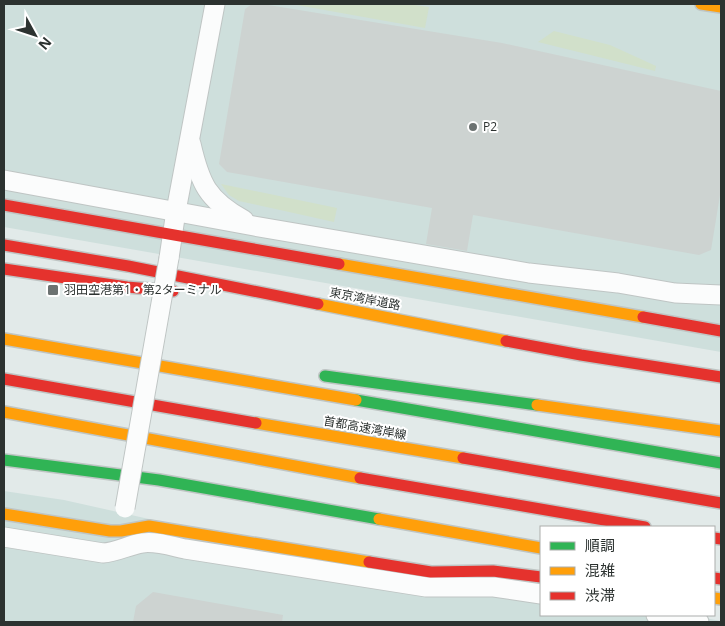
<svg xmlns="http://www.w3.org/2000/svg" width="725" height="626" viewBox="0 0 725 626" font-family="'Open Sans','Noto Sans JP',sans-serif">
  <rect width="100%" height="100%" fill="#e2eae9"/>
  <g fill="#cedfdc">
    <path d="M4,4H721V352L4,227Z"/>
    <path d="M4,491L64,500L158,521L541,589V615H688L721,621V622H4Z"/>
  </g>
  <g fill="#d1e0ca">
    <path d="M291,4H408L429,7L425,28Z"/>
    <path d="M554,31L610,45L656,66L655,71L538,42Z"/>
    <path d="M221,184L337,208L334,222L239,201L229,195Z"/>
  </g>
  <g fill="#cdd3d1">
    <path d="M252,4H262L502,43L721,91V189L711,250L699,255L473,215L467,251L426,244L432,208L227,172L219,164L245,9Z"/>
    <path d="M153,592L283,615L282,622H133L136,606Z"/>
  </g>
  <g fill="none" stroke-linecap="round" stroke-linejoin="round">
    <defs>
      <g id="street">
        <path d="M191,144C200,183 207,200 244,220"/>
        <path d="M4,180L254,226L529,273L618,283L675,293L721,295"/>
        <path d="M169,258L176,211L215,4"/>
        <path d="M4,537L103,553C117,552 129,545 142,543C156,541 171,546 185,549L426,587H494L541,594"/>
        <path d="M656,615L699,622"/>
      </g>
      <g id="fast">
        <path d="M325,376L537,405"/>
        <path d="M356,400L721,463"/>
        <path d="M4,460L159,480L379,519"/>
      </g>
      <g id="slow">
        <path d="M701,4L721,7"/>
        <path d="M339,264L643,317"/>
        <path d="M318,304L506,341"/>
        <path d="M4,339L356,400"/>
        <path d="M537,405L721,431"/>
        <path d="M4,412L360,478"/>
        <path d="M256,423L463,458"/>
        <path d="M4,514L110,531H121L149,526L369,562"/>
        <path d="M379,519L541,548"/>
        <path d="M714,598L721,599"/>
      </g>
      <g id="jam">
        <path d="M4,205L339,264"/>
        <path d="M4,245L128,266L318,304"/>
        <path d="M4,269L127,287L173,291"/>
        <path d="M643,317L721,331"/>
        <path d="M506,341L581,355L721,377"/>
        <path d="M4,379L256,423"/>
        <path d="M463,458L721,503"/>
        <path d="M360,478L645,527"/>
        <path d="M714,538L721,539"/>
        <path d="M369,562L431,572L493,571L541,577"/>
        <path d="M714,578L721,579"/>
      </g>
    </defs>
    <use href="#street" stroke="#bfc5c4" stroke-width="21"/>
    <use href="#fast" stroke="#bfc5c4" stroke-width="14"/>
    <use href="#slow" stroke="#bfc5c4" stroke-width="14"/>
    <use href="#jam" stroke="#bfc5c4" stroke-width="14"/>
    <use href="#street" stroke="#fbfcfc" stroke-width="19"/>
    <use href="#fast" stroke="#30b455" stroke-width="11"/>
    <use href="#slow" stroke="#ff9f0a" stroke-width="11"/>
    <use href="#jam" stroke="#e5322d" stroke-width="11"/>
    <defs>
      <path id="street-bridge" d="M125,508L169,258"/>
    </defs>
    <use href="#street-bridge" stroke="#bfc5c4" stroke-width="21" stroke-linecap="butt"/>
    <use href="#street-bridge" stroke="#fbfcfc" stroke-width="19"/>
  </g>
  <g fill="#6c7271" stroke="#fff" stroke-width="2">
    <circle cx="473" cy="127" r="5"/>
    <rect x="47" y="284" width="12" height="12" rx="2.5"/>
  </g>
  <g text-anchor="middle" stroke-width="4" stroke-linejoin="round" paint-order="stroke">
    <g font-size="12" fill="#2c3230" stroke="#fff" text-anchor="start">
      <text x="483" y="131">P2</text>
      <text x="64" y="294">羽田空港第1・第2ターミナル</text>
    </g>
    <g font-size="12" fill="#2c3230" stroke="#fff">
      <text transform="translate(365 299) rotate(11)" y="4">東京湾岸道路</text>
      <text transform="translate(365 428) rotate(10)" y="4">首都高速湾岸線</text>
    </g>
  </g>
  <rect width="725" height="626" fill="none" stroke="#2c3230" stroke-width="10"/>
  <rect x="540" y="526" width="175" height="90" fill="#ffffff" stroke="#abadac"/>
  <rect x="550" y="542" width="25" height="8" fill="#30b455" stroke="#abadac"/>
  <text x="585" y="551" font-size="15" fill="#2c3230">順調</text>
  <rect x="550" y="567" width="25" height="8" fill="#ff9f0a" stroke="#abadac"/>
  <text x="585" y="576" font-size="15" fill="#2c3230">混雑</text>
  <rect x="550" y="592" width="25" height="8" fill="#e5322d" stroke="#abadac"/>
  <text x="585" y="601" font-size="15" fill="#2c3230">渋滞</text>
  <g transform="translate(35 35) rotate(130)" stroke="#ffffff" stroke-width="4" paint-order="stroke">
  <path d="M0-4L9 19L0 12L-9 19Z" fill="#2c3230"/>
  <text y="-8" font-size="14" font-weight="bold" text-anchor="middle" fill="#2c3230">N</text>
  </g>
</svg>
